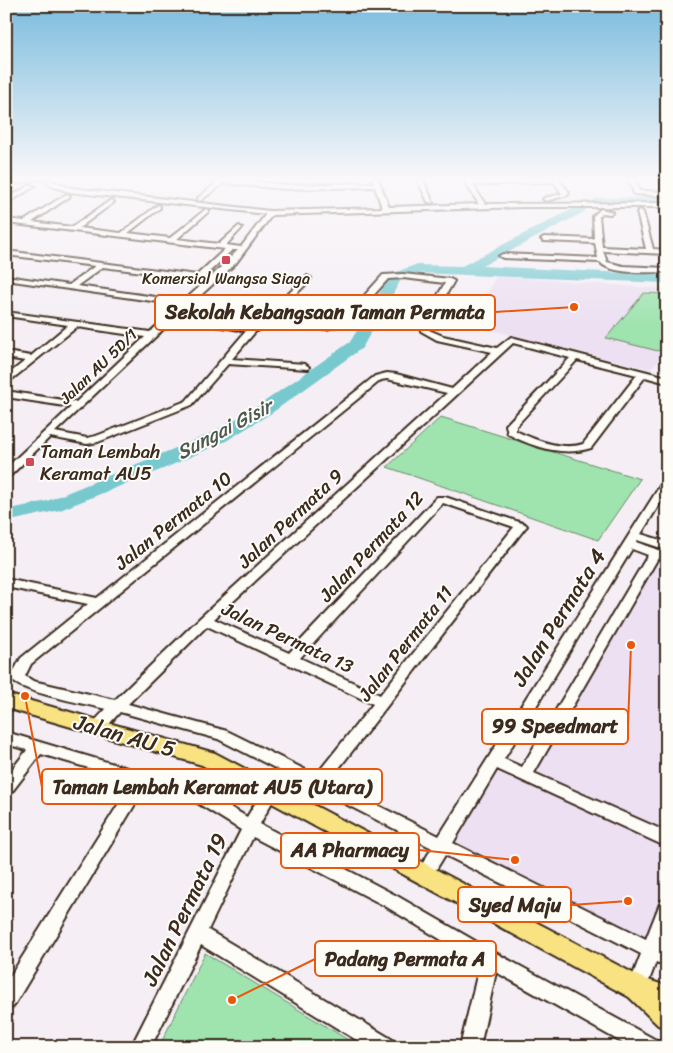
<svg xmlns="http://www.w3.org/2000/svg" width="673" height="1053" viewBox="0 0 673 1053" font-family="Sriracha,sans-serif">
  <rect width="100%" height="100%" fill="#f5eff5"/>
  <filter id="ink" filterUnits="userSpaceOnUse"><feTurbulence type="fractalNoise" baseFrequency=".02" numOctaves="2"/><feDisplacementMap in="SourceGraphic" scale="10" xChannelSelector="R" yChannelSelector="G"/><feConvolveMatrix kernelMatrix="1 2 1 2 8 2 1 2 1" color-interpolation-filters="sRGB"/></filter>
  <g filter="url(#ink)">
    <g fill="#ece0f2">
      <path d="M496,276L667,289V352L650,369L471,325Z"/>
      <path d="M658,557L667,561V949L450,845L496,768L527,782Z"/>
    </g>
    <g fill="#9fe3af" stroke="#6d8666">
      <path d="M644,293L667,294V343L658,351L606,338Z"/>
      <path d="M441,417L640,479L598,540L387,467Z"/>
      <path d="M205,953L350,1041L359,1047H159Z"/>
    </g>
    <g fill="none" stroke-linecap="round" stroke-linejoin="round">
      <g fill="#77c9ce" fill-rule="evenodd">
        <path d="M667,197V205L597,206L591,202L597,198Z"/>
        <path d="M580,205L584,206L586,209L584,212L482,266L667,275V283L417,273L402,278L362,348L273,412L226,441L163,469L60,510L6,522V510L47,501L212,433L261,404L350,342L391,274L415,265L462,266Z"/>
      </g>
      <defs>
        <g id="minor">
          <path d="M43,179C52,179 61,185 71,188L270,211L382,208L375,187L285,189L224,183L200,201L198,200V198L218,182L197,179H229L285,185L374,183L372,179H378L389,207L479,204L463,179H469L470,181L558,179L569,192L568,195L546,201L543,199L544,198L562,194L554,182L473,185L485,204L667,203V207H522L272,215L236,263L179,315L251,327L259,322L307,276L311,278L310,280L269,321L315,325L334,323L343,319L383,275L403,274L450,279L454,281L429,324V330L443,336L497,348L511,337L667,377V383L645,377L591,448C563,457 533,447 508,434L506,425L570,358L513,343L214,619L289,653L437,497H445L525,524L527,526L525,528L329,781L439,836L663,481L667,480V492L641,534L667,542V550L637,540L636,542L667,553V561L658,558L534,773L667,832V847L497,769L453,843L646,939L661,901L667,899V931L661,946L667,949V966L656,962L644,994L637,997L630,994L628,988L641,954L445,855L429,881L423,883L417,881L415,876L432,848L218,739L120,712C112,720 103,735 91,731L89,727L106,709C87,704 18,692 10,678L21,658L88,604L6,587V579L97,598L375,376L387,373L396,374L452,389L492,352L437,340L421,331V324L445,283L403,278L388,279L349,323L326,329L264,326L255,332L232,359L305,364L309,367L308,369L228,364L192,405L98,442L87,444L50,437L10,476L6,477V468L71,407L6,397V391L76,402L145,337L77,327L6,384V376L25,361L6,358V352L31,356L68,325L6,316V312L150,332L180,305L6,280V276L69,285L95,266L6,255V251L197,275L225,249L6,223V219L24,221L67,194L70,196L69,197L32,222L72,227L111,200L114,202L113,203L79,228L121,233L158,205L160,206V208L128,233L170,238L206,209L209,211L208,212L177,239L219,244L239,226L242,228L226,245L241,247L266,214L70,192L52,186ZM232,250H238L212,276H205ZM103,267L207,280L184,301L77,286ZM174,319L246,331L186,401L96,436L87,438L55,432ZM577,360L637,375L583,444C562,451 535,440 516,431V426ZM387,379L447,393L201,617L115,700L33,681L25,676L31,664L381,380ZM443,503L514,527L380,695L300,658ZM632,549L648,555L522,767L504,759ZM207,626L373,704L316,775L227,731L128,704Z"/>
          <path d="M417,179H423L433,203L428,202Z"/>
          <path d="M629,179H635L639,191L667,192V196L634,194Z"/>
          <path d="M30,185L35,186L6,204V199Z"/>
          <path d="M601,209L613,212L610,214L603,213L599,216L602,247L646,249L637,212L640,210L643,212L653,249L667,250V254L603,251L607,262L623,266L667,268V272C651,272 610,275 600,262L503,258L499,256L503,254L598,258L595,243L544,241L541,239L544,237L594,239L593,216Z"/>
          <path d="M6,732L201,790L247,817L265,787L270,785L275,787L278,791L260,824L397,896L496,953L656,1040L659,1047H630L496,972L480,1047H460L480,963L385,906L253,837L208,930L393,1040L396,1047H368L201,945L151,1047H131L241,830L191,799L146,786L13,1007L6,1009V983L133,781L41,754L11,793L6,795V777L27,750L6,744Z"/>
        </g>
        <g id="major">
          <path d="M19,179H42L6,185V181Z"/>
          <path d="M6,694L215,753L642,978L667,986V1028L658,1025L629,997L202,765L6,708Z"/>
        </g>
      </defs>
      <use href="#minor" stroke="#3b2a1e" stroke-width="4"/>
      <use href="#major" stroke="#3b2a1e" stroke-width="4"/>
      <use href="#minor" fill="#fdfcf7" fill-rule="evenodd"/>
      <use href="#major" fill="#f8e281" fill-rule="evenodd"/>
    </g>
  </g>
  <linearGradient id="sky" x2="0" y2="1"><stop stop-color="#7bbcde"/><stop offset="0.55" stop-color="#faf8fa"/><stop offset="1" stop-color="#faf8fa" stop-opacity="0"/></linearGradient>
  <rect width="673" height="326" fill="url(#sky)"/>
  <g fill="#d1495b" stroke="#fdfcf7" stroke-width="2">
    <rect x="221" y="255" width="10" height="10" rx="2.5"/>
    <rect x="25" y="457" width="10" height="10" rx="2.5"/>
  </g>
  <g text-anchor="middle" stroke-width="4" stroke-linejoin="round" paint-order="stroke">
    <g font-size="16" fill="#3b2a1e" stroke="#fdfcf7">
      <text x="226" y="284">Komersial Wangsa Siaga</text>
    </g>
    <g font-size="16" fill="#3b2a1e" stroke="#fdfcf7">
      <text transform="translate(98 366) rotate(-44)" y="6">Jalan AU 5D/1</text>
    </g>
    <g font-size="19" fill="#3b2a1e" stroke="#fdfcf7" text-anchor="start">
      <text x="40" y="458">Taman Lembah<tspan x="40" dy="22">Keramat AU5</tspan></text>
    </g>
    <g font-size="19" fill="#3b2a1e" stroke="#fdfcf7">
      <text transform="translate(290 518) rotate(-43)" y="7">Jalan Permata 9</text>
      <text transform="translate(173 520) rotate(-39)" y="7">Jalan Permata 10</text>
      <text transform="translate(371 546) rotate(-47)" y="7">Jalan Permata 12</text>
      <text transform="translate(288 637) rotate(25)" y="7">Jalan Permata 13</text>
      <text transform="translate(405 643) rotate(-52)" y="7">Jalan Permata 11</text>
    </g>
    <g font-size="20" font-style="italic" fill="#4d5a53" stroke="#fdfcf7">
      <text transform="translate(224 429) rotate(-28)" y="7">Sungai Gisir</text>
    </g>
    <g font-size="22" fill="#3b2a1e" stroke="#fdfcf7">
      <text transform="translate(558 617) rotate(-58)" y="8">Jalan Permata 4</text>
      <text transform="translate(125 735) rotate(16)" y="8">Jalan AU 5</text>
      <text transform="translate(184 909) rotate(-64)" y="8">Jalan Permata 19</text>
    </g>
  </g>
  <path fill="none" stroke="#e8590c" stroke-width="2" d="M574 307L495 312M631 645L628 726M25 696L42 787M515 860L419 850M628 901L571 905M232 1000L315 959"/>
  <g fill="#e8590c" stroke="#fdfcf7" stroke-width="2">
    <circle cx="574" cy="307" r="5"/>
    <circle cx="631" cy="645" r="5"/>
    <circle cx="25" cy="696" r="5"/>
    <circle cx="515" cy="860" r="5"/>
    <circle cx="628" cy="901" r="5"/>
    <circle cx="232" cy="1000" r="5"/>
  </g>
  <g fill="#fdfcf7" stroke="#e8590c" stroke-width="2">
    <rect x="155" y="295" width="340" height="35" rx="5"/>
    <rect x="482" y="709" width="146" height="35" rx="5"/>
    <rect x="42" y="769" width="340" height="35" rx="5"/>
    <rect x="281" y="833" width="138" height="35" rx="5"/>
    <rect x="458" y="887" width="113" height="35" rx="5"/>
    <rect x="315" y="941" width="181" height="35" rx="5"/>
  </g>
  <g font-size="20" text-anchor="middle" font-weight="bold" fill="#3b2a1e">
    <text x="325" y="319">Sekolah Kebangsaan Taman Permata</text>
    <text x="555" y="733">99 Speedmart</text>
    <text x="212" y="794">Taman Lembah Keramat AU5 (Utara)</text>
    <text x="350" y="857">AA Pharmacy</text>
    <text x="515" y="912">Syed Maju</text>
    <text x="405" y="966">Padang Permata A</text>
  </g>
  <rect width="673" height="1053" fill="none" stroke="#fdfcf7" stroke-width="25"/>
  <rect x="12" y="12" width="648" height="1028" fill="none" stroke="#3b2a1e" stroke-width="2" filter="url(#ink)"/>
</svg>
